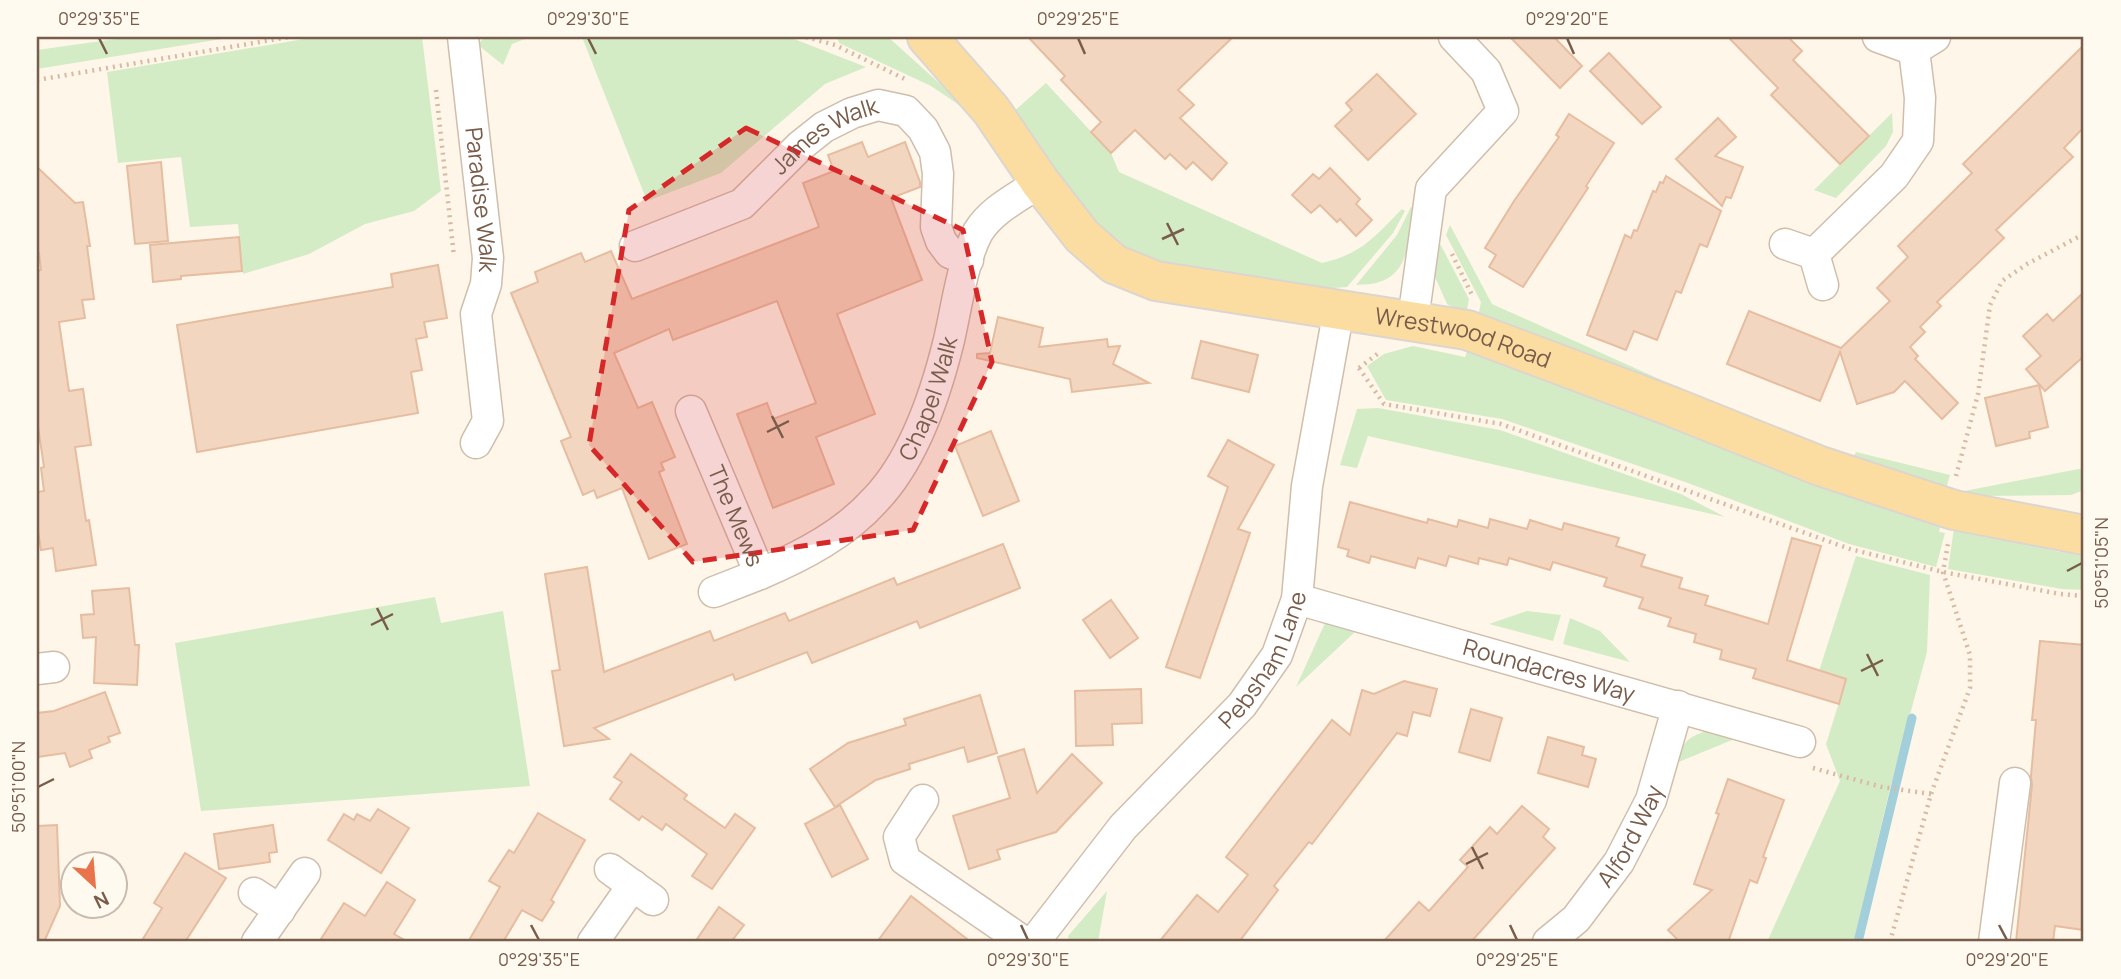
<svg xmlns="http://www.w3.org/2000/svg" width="2121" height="979" viewBox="0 0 2121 979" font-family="Manrope,sans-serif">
  <rect width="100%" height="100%" fill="#fdf6e9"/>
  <g fill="#d4ecc6">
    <path d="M130,37H234L37,69V50Z"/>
    <path d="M316,37H422L441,191L414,211L365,224L309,254L243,274L238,224L190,227L181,157L118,163L107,72Z"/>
    <path d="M484,37H530L512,44L503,65L478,45Z"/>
    <path d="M582,37H789L866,67L825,84L721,173L647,201Z"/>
    <path d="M837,37H888L977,117L931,86L839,43Z"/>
    <path d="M1046,83L1111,153L1119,172L1322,263C1362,254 1374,237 1402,209L1405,211L1393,233L1347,287L1319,289L1161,268L1118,247L1088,222L1012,113Z"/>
    <path d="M1892,113L1893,132L1886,146L1836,198L1814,190Z"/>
    <path d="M1411,207L1415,209C1410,235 1409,274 1379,282C1372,285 1364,284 1356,285L1397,235Z"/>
    <path d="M1450,225L1492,304L1677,387H1669L1478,317L1481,302L1446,235Z"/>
    <path d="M1436,236L1469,299L1466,315L1447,304L1435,277L1431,259Z"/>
    <path d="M1413,346L1465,357L1468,349L1692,432L1853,498L1941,523L1939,532L1945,533L1936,567L1849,544L1688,483L1502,419L1386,400L1367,366L1384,354Z"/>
    <path d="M1378,408L1500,430L1681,494L1725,517L1368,436L1357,468L1340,465L1357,409Z"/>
    <path d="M1856,452L1950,475L1946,489L1853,458Z"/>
    <path d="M2084,468V490L2071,495L1974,496L1959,492Z"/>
    <path d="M1954,528L2060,552L2084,554V590L2062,589L1948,569Z"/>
    <path d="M1856,556L1930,575L1927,652L1889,792L1854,942H1767L1840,781L1826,744L1846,680L1819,671Z"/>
    <path d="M435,597L441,623L503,611L530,786L201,811L175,643Z"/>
    <path d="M1527,611L1561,615L1553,641L1489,624Z"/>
    <path d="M1570,618L1600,631L1630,662L1563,644Z"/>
    <path d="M1326,621L1357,630L1296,687Z"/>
    <path d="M1711,730L1737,738L1676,763C1683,741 1688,736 1711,730Z"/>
    <path d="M1107,891L1098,942H1069L1068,936Z"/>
  </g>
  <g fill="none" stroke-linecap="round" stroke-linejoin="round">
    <path stroke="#a2cfda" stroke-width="9" d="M1858,942L1912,718"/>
  </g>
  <g fill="#f3d6c0" stroke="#e6bda0" stroke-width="2">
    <path d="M1028,37H1233L1178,90L1194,105L1180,118L1227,163L1212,180L1193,162L1186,169L1170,154L1165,159L1135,130L1111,153L1091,132L1101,122L1061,80L1065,76Z"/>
    <path d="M1510,37H1554L1582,66L1560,88Z"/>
    <path d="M1728,37H1788L1802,51L1793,60L1869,136L1840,164L1771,95L1778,88Z"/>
    <path d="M2084,45V127L2064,148L2073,157L1996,230L2004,238L1937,302L1941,306L1920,327L1925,332L1910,347L1918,356L1915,359L1958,403L1942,419L1905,381L1894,392L1857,404L1840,352L1820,401L1727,364L1749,311L1841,348L1890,301L1877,288L1908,257L1898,246L1972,173L1963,164Z"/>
    <path d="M1609,53L1661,107L1642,124L1590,71Z"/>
    <path d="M1377,74L1416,114L1368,160L1335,126L1352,110L1346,103Z"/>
    <path d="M1569,114L1614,143L1586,186L1588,188L1523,287L1489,267L1496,255L1485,248L1514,201L1559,137L1556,135Z"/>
    <path d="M1718,118L1736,137L1715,156L1743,167L1731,198L1726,197L1722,206L1676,159Z"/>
    <path d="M862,142L868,157L905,142L920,182V187L891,198L922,280L837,314L875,414L816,437L834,484L773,508L737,414L767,403L773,419L816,403L777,301L673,340L669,329L614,353L638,408L652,402L675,457L661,463L664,470L659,472L687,544L649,559L622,488L597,498L594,490L583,495L561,441L571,437L511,293L538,282L535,272L581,253L585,262L611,251L632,299L819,227L803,183L834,171L828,155Z"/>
    <path d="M161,162L168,241L135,244L127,166Z"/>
    <path d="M37,167L75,203L83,202L90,246H87L94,299L82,300L85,318L59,322L69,391L83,389L91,445L75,447L86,521L89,520L96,565L56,571L53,548L41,550L37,525V492L44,491L41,468L44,467L37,420V271L41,270L39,253H37Z"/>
    <path d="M1330,168L1360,199L1356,204L1372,220L1356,236L1340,219L1337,222L1320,205L1311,213L1292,195L1313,174L1319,179Z"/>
    <path d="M1666,176L1721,211L1707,247L1700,244L1681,293L1676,291L1657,340L1634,331L1626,350L1587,335L1625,235L1631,238L1634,230L1637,231L1653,191L1656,192L1660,182L1663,183Z"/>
    <path d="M239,237L242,271L181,276V279L153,282L150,245Z"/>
    <path d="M438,265L447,318L424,322L427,337L416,339L422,370L411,372L418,413L197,452L177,325L393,287L391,274Z"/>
    <path d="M2084,292V356L2045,391L2026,369L2041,356L2023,336L2047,314L2053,321Z"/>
    <path d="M998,317L1043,328L1039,347L1107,339L1108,347L1120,346L1113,364L1149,383L1072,392L1070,379L977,358V354L990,353Z"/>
    <path d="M1201,341L1258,355L1249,392L1192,378Z"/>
    <path d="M2039,385L2048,427L2029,432L2030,438L1996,446L1985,398Z"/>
    <path d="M991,431L1019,501L983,516L955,446Z"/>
    <path d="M1228,440L1274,465L1238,529L1250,533L1200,678L1166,667L1228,487L1208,476Z"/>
    <path d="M1350,502L1427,523L1428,519L1457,527L1459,520L1488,528L1490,519L1527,529L1530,520L1562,530L1564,523L1619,538L1616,546L1645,555L1641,566L1682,578L1679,588L1708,596L1705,605L1768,624L1792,538L1821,546L1787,660L1846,679L1839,704L1753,678L1756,669L1720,659L1722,650L1694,642L1696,634L1668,626L1671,618L1639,608L1643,598L1604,586L1607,578L1553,562L1550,570L1509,558L1507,565L1479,558L1478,564L1449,556L1446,566L1418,558L1415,568L1371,556L1369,563L1347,556L1349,550L1338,547Z"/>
    <path d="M1003,544L1020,588L920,628L917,621L812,663L807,652L735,680L733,674L594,728L609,739L564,746L552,671L560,670L545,574L587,567L604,672L710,631L714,641L785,613L789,621L894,578L897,585Z"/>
    <path d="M129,588L135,645H139L137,685L94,683L96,637L83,638L81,615L94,614L92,591Z"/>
    <path d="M1111,600L1138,638L1110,658L1083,620Z"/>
    <path d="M2040,641L2084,645V930L2055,926L2053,942H2016L2032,785L2031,776L2036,720H2032Z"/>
    <path d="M1404,681L1437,689L1430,716L1413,712L1407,736L1397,733L1312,844L1309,842L1274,886L1278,890L1239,942H1159L1197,895L1218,912L1248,875L1226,857L1332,720L1350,735L1362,690L1374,694Z"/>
    <path d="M1141,689L1142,723L1112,724L1113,745L1076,746L1075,691Z"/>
    <path d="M105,692L120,733L108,737L110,742L89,750L92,758L70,767L65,753L37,757V713L54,711Z"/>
    <path d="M980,695L997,753L968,762L964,747L909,764L910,769L876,780L835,807L810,769L848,743L906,725L904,719Z"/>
    <path d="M1471,709L1502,718L1490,761L1459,752Z"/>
    <path d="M1548,737L1584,747L1582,755L1596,759L1588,787L1538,773Z"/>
    <path d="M1024,749L1037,793L1072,754L1102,783L1056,832L997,850L1000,859L969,869L953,816L1010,798L998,757Z"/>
    <path d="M631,754L687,795L684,799L725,828L735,814L755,828L712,889L692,876L707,854L666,824L662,830L642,816L639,820L610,799L622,782L614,777Z"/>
    <path d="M1728,779L1784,800L1763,857L1766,858L1757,883L1750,880L1728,942H1680L1668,930L1712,890L1694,884L1719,814L1716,813Z"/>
    <path d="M840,805L868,859L832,877L805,824Z"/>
    <path d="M1522,806L1549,829L1543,837L1555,848L1471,942H1383L1419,902L1429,911L1468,867L1460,860L1490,827L1497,834Z"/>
    <path d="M378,809L409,828L381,873L328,840L344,814L354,820L357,814L370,821Z"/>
    <path d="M538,813L585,840L551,900L554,902L542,921L522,910L503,942H468L500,887L489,881L509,850L514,853Z"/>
    <path d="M57,825L60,906L44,942H37V826Z"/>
    <path d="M273,825L277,852L269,853L270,862L219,869L214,834Z"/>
    <path d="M185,853L226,878L185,942H141L162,908L154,903Z"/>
    <path d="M387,882L415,900L394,934L408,942H319L344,903L365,916Z"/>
    <path d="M911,896L971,942H877Z"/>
    <path d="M719,907L744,925L731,942H695Z"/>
  </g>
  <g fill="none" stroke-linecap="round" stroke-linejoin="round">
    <defs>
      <g id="minor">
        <path id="s1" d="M463,37L488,258L486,284L476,314L488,421L476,443"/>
        <path d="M1878,37L1914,50"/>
        <path d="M1785,244L1814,254L1823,285"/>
        <path id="s2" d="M635,246L742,204L800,146L824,127L852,113L878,105L906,111L923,129L935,152L938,174L936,227L941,241L950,253L968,260"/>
        <path d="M1814,254L1894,176L1918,141L1920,98L1914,50L1935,37"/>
        <path d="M1413,320L1431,189L1503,111L1486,71L1454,37"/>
        <path id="s3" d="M691,411L760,574L714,592"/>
        <path id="s4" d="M760,574C802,556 845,534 876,499C914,459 936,393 949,340C956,310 963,259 978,232C992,209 1019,197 1040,182"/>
        <path id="s5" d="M1297,599L1800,742"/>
        <path d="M37,669L54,667"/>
        <path d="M923,800L899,837L905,860L1024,942"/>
        <path d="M610,869L653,900"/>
        <path d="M254,893L280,910"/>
        <path d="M257,942L305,873"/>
        <path d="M593,942L633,885"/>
        <path id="s6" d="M1034,942L1123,827L1242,705L1277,655L1297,599L1307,486L1339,309"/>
        <path id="s7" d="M1548,942L1576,919L1619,862L1651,800L1678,706"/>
        <path d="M1994,942L2015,783"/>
      </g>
      <g id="major">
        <path id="s8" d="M927,37L991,110L1040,182L1082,236L1114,264L1156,281L1467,330L1670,406L1820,466L1954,510L2084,535"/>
      </g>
    </defs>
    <use href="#minor" stroke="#d0bead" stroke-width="33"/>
    <use href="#major" stroke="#dcd5d0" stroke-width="42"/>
    <g stroke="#d9b9a2" stroke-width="4.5" stroke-dasharray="2 5" stroke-linecap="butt">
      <path d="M806,37L835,45L905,79"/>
      <path d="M37,80L289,37"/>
      <path d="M436,90L454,257"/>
      <path d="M1452,254L1473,297"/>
      <path d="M1359,368L1384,404L1501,424L1850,549L1943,572L2060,594L2084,596"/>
      <path d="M1359,368L1380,352"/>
      <path d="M1956,476L1978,394L1990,305L2002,281L2027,264L2084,234"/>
      <path d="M1813,768L1882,787L1931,794"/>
      <path d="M1890,942L1931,794L1970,688V655L1943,572L1948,544"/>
    </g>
    <use href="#minor" stroke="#fff" stroke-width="30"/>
    <use href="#major" stroke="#fcdda1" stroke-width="38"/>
  </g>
  <path fill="#d62828" fill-opacity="0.2" stroke="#d62828" stroke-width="5" stroke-dasharray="14 9" stroke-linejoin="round" d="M746,128L963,230L992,362L913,530L693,562L589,445L629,210Z"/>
  <path fill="none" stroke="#795d4b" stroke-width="2.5" d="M99,38L107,54M588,38L596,54M1078,38L1085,54M1567,38L1574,54M1167,223L1178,245M1162,239L1184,229M772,416L783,438M767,432L789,421M2067,571L2082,563M377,608L388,630M371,625L393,614M1867,654L1878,676M1861,671L1883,660M38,787L54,779M1472,847L1483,869M1466,864L1488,853M531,925L539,940M1021,925L1028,940M1510,925L1517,940M1999,925L2007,940"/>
  <g text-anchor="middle" stroke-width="7" stroke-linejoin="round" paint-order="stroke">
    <g font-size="23" fill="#795d4b" stroke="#fffaf0">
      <text dy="8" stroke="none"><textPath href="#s2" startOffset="224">James Walk</textPath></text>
      <text dy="8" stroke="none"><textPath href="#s1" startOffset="164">Paradise Walk</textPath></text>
      <text dy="8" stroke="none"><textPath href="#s8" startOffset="653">Wrestwood Road</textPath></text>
      <text dy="8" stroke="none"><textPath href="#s4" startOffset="254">Chapel Walk</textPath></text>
      <text dy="8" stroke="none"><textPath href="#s3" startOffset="114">The Mews</textPath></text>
      <text dy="8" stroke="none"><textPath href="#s6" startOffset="366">Pebsham Lane</textPath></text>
      <text dy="8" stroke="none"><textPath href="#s5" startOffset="262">Roundacres Way</textPath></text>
      <text dy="8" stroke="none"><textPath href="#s7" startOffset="136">Alford Way</textPath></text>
    </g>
  </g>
  <rect width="2121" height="979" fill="none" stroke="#fffaf0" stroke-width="77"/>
  <g transform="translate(94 885) rotate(154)"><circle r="33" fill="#fffaf0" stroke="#c9bbae" stroke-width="2"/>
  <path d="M0-5L12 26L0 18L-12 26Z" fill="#e9744c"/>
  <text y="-10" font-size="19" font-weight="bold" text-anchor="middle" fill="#795d4b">N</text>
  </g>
  <rect x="38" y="38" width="2044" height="902" fill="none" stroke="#795d4b" stroke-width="2.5"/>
  <g font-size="18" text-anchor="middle" fill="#795d4b">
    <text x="99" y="25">0°29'35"E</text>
    <text x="588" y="25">0°29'30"E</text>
    <text x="1078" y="25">0°29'25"E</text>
    <text x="1567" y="25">0°29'20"E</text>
    <text transform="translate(2102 563) rotate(-90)" y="6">50°51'05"N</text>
    <text transform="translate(19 787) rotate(-90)" y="6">50°51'00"N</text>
    <text x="539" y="966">0°29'35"E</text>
    <text x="1028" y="966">0°29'30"E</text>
    <text x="1517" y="966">0°29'25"E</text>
    <text x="2007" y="966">0°29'20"E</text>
  </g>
</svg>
